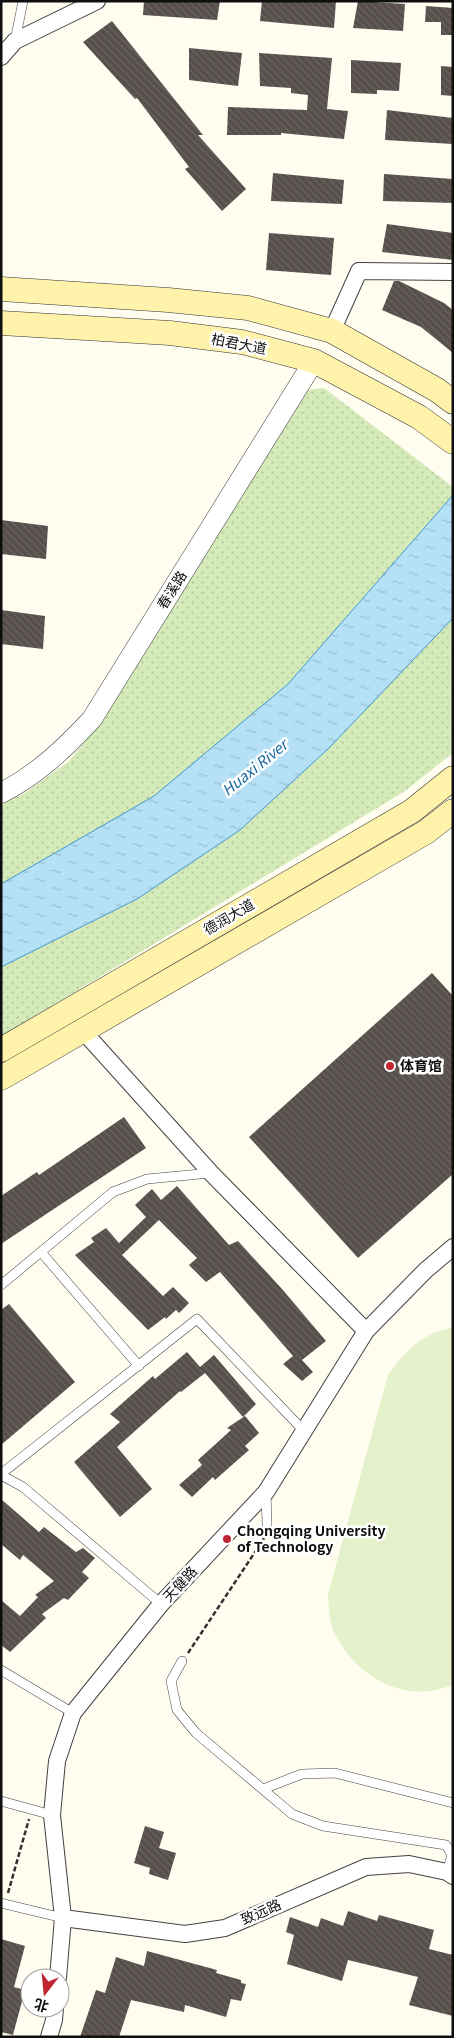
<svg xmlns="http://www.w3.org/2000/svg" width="454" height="2038" viewBox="0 0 454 2038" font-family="Georgia,'Noto Sans SC',serif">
  <defs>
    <pattern id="park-dots" width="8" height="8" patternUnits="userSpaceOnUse" patternTransform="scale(1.25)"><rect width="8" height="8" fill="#d4eab9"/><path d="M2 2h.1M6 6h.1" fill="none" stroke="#b5c89e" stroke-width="1.8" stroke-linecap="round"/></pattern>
    <pattern id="water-ripples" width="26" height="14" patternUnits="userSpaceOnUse" patternTransform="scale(1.25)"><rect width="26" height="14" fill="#b5e0f6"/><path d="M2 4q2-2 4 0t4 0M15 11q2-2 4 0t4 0" fill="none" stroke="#9abfd2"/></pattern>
    <pattern id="building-back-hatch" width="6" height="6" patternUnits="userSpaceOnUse" patternTransform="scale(1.25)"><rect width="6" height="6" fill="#574f4b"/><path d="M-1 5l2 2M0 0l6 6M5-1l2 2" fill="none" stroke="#6a6461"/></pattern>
  </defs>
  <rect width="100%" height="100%" fill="#fffcf0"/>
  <g fill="url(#park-dots)">
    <path d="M324,388L453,487V495L288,684L154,796L1,884V805L25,793L68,762L99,725L306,390Z"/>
    <path d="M453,618V753L405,791L1,1037V967L137,899L240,830L329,748Z"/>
  </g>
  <path fill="#e5f1cb" d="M453,1327V1685C445,1687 438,1690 430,1691C389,1696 351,1668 334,1632C329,1621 329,1605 328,1594L388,1375C409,1347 419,1336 453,1327Z"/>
  <path fill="url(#water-ripples)" stroke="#3c98ce" d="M453,495V618L329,748L240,830L137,899L1,967V884L154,796L288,684Z"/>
  <g fill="url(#building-back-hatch)">
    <path d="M144,1H220L217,20L143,15Z"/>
    <path d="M262,1H336L334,28L260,21Z"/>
    <path d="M358,1L405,4L403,31L353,28Z"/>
    <path d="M426,6L453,8V35H441V22H425Z"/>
    <path d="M112,21L203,135H198L246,189L222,211L185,169L189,167L137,98L135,99L83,42Z"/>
    <path d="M189,48L242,53L238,86L189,80Z"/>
    <path d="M259,53L332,58L327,109L348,111L344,139L281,133V135H227L228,107L307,110L308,95L291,93V88L260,86Z"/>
    <path d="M351,60L401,63L399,91L377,90V94L351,93Z"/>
    <path d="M441,66L453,67V96L441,95Z"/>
    <path d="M387,110L453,118V144L385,140Z"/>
    <path d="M273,173L344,180L342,204L271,201Z"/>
    <path d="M384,174L453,179V203L383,201Z"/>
    <path d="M387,224L453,233V260L382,252Z"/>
    <path d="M269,233L334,238L331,275L266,270Z"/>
    <path d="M394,281H399L444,303L453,310V353L421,327L382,310Z"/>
    <path d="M1,520L48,526L46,559L1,554Z"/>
    <path d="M1,610L45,616L43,649L1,644Z"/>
    <path d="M432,973L453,996V1174L358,1258L249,1137Z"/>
    <path d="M124,1117L146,1148L1,1244V1196L37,1172L39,1175Z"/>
    <path d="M177,1186L229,1245L238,1241L282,1289L326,1341L302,1360L313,1372L302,1381L283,1364L293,1356L220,1272L206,1282L189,1265L197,1258L159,1220L122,1255L163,1296L173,1287L189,1303L179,1313L176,1310L166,1319L165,1317L148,1330L75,1255L94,1242L91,1238L106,1228L119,1243L146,1217L135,1205L152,1189L161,1200Z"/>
    <path d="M9,1304L75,1382L1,1445V1310Z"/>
    <path d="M187,1352L200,1367L214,1355L256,1404L243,1417L205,1373L181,1392L180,1391L117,1447L152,1489L120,1517L74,1462L120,1422L110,1414L153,1376L155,1379Z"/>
    <path d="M245,1416L259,1433L245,1446L249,1450L215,1480L213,1477L192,1497L179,1485L202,1465L198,1460L231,1430L227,1428Z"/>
    <path d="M1,1499L39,1532L44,1527L76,1552L83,1548L95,1558L82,1572L89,1578L68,1600L64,1598L42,1614L46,1618L10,1652L1,1645V1600L20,1616L38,1597L35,1595L54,1581L23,1555L20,1560L1,1544Z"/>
    <path d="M145,1826L164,1832L159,1848L176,1853L168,1880L149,1874L150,1868L134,1863Z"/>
    <path d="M348,1911L377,1921L379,1915L434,1930L429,1949L453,1955V2016L409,2005L418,1977L348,1960L342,1981L287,1964L294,1935L286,1932L290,1917L318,1927L321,1918L343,1926Z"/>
    <path d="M1,1939L25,1946L14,1987L25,1990L13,2035L1,2032Z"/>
    <path d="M147,1951L217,1970L216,1973L241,1980V1983L246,1984L241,2001L231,1999L226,2017L185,2005L184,2012L131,2000L119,2037H80L96,1990L105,1993L116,1957L144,1966Z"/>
  </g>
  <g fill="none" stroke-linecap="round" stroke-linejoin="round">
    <defs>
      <g id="service">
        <path d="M15,41L23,1"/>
        <path d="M41,1252L139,1366"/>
        <path d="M1,1285L113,1192L147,1179L211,1173"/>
        <path d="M1,1474L197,1319L304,1431"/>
        <path d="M1,1475L23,1487L161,1604"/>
        <path d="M266,1492L267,1524"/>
        <path d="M182,1661L171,1681L177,1710L196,1733L292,1814L323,1826L446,1845L452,1855L447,1872"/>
        <path d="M1,1670L73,1713"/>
        <path d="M263,1789L302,1774L335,1773L453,1803"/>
        <path d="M1,1801L52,1815"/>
        <path d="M1,1903L63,1918"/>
      </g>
      <g id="minor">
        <path d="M1,57L15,41L97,1"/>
        <path d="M332,331L359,271L453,272"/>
        <path d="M83,1031L211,1173L366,1331"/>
        <path d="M63,1918L185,1934L225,1928L366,1867L409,1864L447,1872L453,1876"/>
        <path d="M58,1978L63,1918L52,1815L57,1761L73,1713L161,1604L266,1492L366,1331L426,1270L453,1247"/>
        <path d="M49,2037L54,2020L55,2008"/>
      </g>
      <path id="tertiary" d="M1,793C37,775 65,748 92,719L314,361"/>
      <g id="secondary">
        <path d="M1,289L168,300L248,308L332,331L437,390L453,402"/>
        <path d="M1,323L170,333L242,342L314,361L419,417L453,442"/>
        <path d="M1,1050L412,811L453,778"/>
        <path d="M1,1078L426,832L453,811"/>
      </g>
    </defs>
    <use href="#service" stroke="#424242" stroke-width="10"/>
    <use href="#minor" stroke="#424242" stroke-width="18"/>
    <use href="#tertiary" stroke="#424242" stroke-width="21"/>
    <use href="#secondary" stroke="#313131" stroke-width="25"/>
    <g stroke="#313131" stroke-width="2.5" stroke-dasharray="5 2.5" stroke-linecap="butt">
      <path d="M188,1653L263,1540L265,1535"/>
      <path d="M8,1893L29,1819"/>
    </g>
    <use href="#service" stroke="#fff" stroke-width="9"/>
    <use href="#minor" stroke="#fff" stroke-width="16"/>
    <use href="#tertiary" stroke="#fff" stroke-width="20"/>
    <use href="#secondary" stroke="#fff3ab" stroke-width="24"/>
  </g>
  <g fill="#bf2632" stroke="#fff" stroke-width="2">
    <circle cx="390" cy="1066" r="5"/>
    <circle cx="227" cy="1539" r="5"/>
  </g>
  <g text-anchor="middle" stroke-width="5" stroke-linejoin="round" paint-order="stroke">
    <g font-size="14" fill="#0f0f0f" stroke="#fff">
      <text transform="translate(239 344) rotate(11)" y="5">柏君大道</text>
      <text transform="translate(172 590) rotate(-58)" y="5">春溪路</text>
      <text transform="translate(229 917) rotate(-30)" y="5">德润大道</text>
      <text transform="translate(180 1584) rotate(-47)" y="5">天健路</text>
      <text transform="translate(261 1912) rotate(-24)" y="5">致远路</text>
    </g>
    <g font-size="14" font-weight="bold" fill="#0f0f0f" stroke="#fff" text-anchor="start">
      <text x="400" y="1071">体育馆</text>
      <text x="237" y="1536">Chongqing University<tspan x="237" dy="16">of Technology</tspan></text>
    </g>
    <g font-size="15" font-style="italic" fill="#176aa1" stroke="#fff">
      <text transform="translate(255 768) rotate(-39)" y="5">Huaxi River</text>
    </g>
  </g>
  <rect width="454" height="2038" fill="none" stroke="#0f0f0f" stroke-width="5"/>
  <g transform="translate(45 1993) rotate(196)"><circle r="24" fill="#ffffff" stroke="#9f9f9f"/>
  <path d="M0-4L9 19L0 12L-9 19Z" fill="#bf2632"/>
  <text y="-8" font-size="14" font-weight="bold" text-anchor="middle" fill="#0f0f0f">北</text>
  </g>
</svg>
